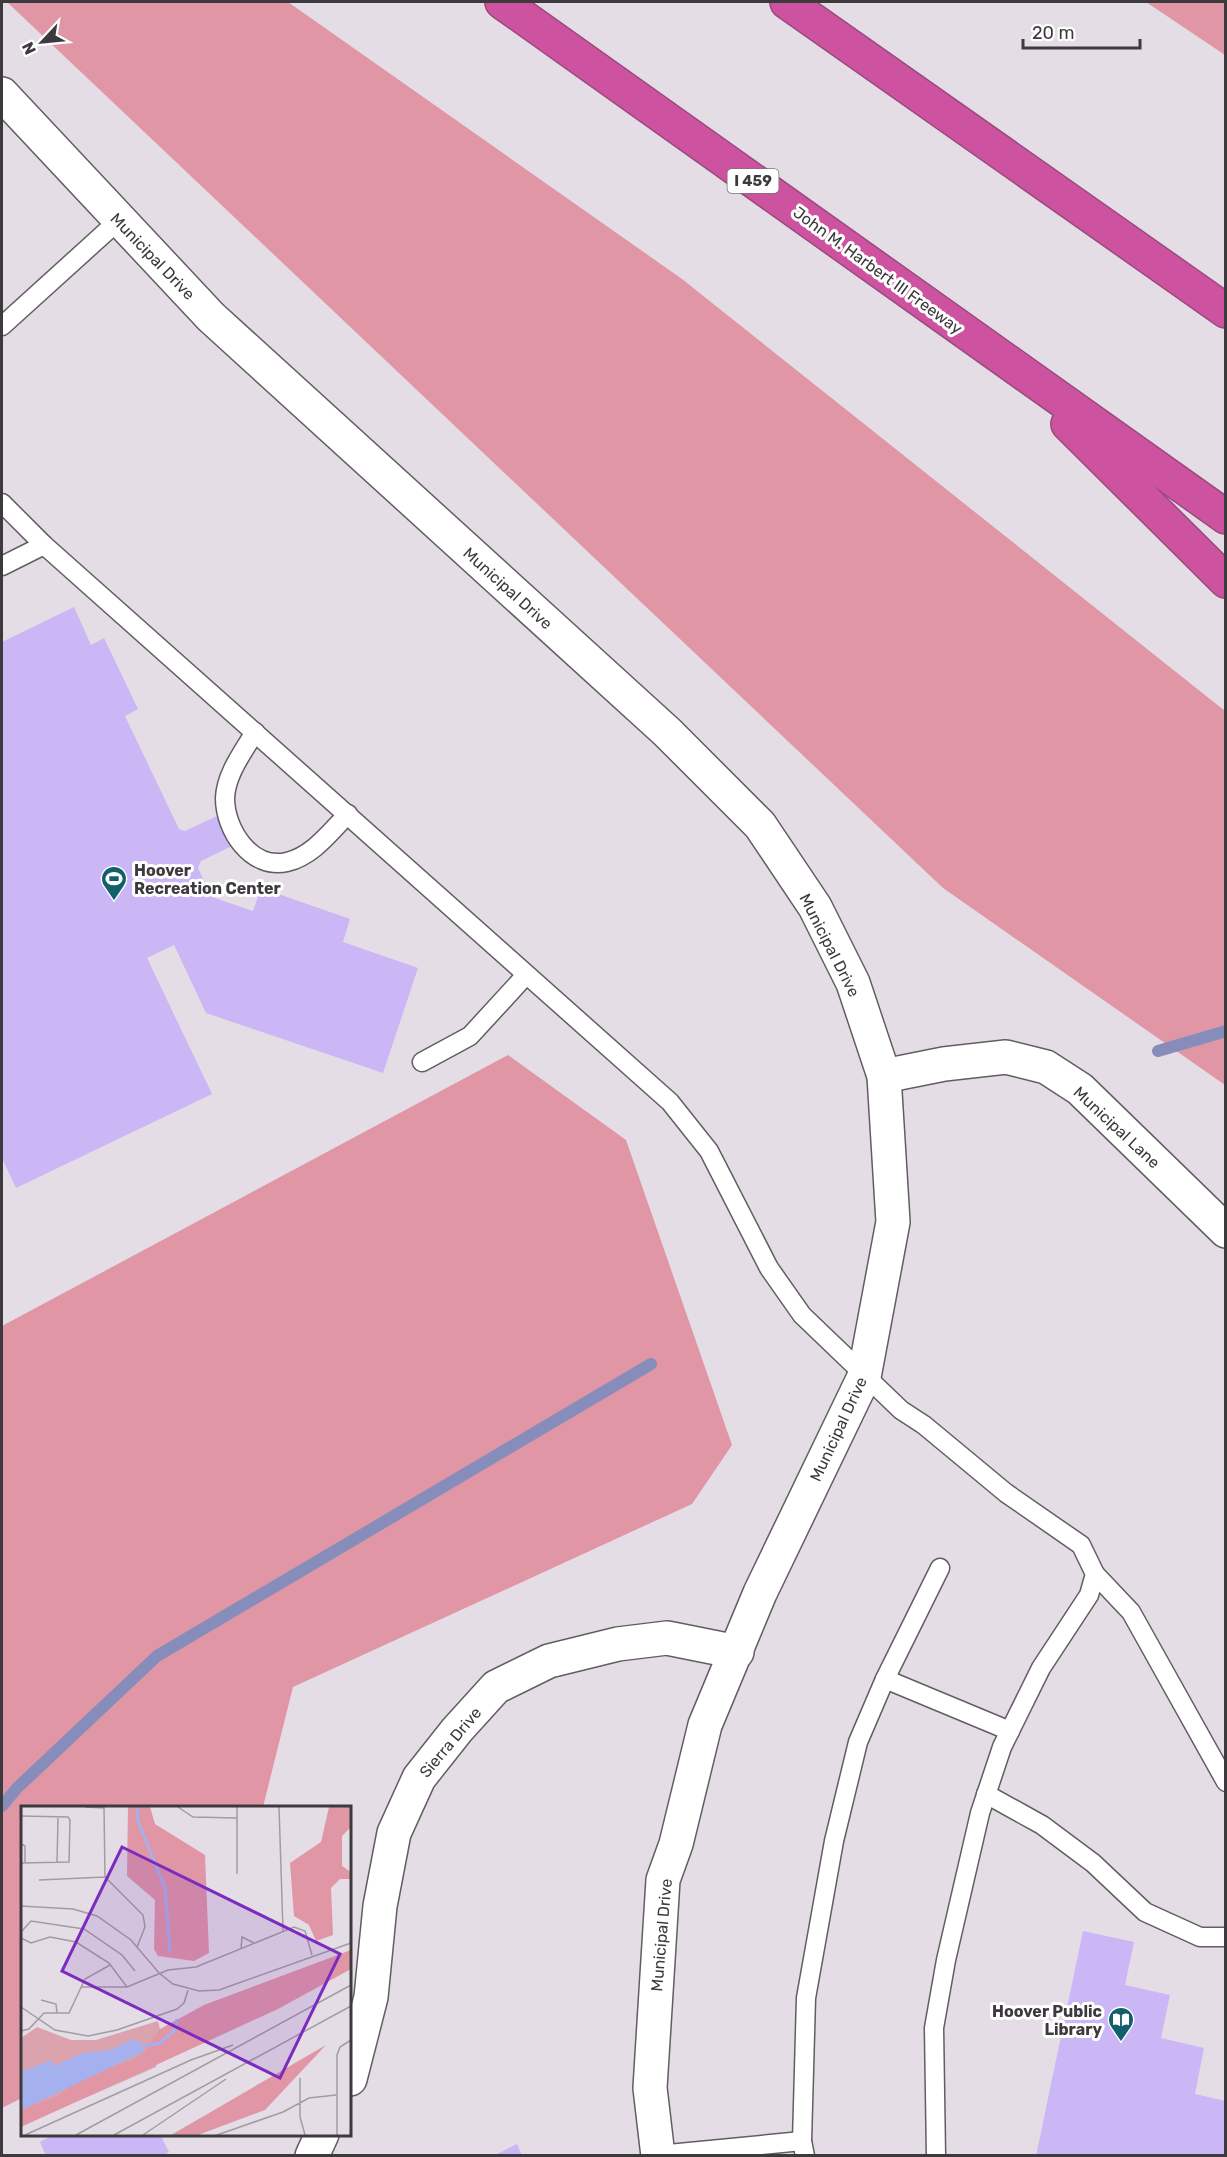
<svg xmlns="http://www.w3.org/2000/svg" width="1227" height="2157" viewBox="0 0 1227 2157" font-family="Rubik,sans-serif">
  <rect width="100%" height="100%" fill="#e4dde5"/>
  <g fill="#e096a5">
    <path d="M7,2H288L682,279L1225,711V1085L943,888Z"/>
    <path d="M1146,2H1225V55Z"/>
    <path d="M508,1055L626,1140L732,1445L692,1504L293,1687L263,1807L22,1808V2098L2,2108V1326Z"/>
  </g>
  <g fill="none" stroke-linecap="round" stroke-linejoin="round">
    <g stroke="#868dba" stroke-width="12">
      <path d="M1158,1051L1226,1031"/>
      <path d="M2,1806L17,1788L157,1656L651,1364"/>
    </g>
  </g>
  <g fill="#cbb6f6">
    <path d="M74,607L91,645L104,638L138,709L125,716L179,829L185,831L219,815L234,845L201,861L198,868L212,897L253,911L261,888L350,919L343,942L418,968L383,1073L206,1013L174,945L147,958L212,1094L16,1188L2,1158V642Z"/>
    <path d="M1083,1931L1134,1942L1125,1985L1170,1995L1161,2038L1204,2048L1195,2094L1226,2101V2156H1036Z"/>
    <path d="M55,2134H160L169,2152L162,2156H46L40,2142Z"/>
    <path d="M517,2144L522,2156H493Z"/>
  </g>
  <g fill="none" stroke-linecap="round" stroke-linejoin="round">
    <defs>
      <g id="service">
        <path d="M2,326L118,221"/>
        <path d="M2,503L44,545L670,1102L709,1151L769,1268L802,1315L901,1410L924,1425L1006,1493L1081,1545L1095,1574L1089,1595L1041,1668L1002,1747L980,1813L946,1960L934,2028L936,2156"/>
        <path d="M2,566L44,545"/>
        <path d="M255,732C243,752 226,774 225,798C225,831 252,870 287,862C313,856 331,831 348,814"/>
        <path d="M422,1062L470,1036L526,975"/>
        <path d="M1095,1574L1131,1612L1226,1782"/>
        <path d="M885,1679L1010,1731"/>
        <path d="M986,1794L1042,1825L1093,1863L1145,1912L1200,1937H1226"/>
        <path d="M658,2155L802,2141"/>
        <path d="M805,2156L802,2141L806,1998L834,1841L858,1742L885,1679L940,1568"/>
      </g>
      <g id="minor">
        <path d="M350,2079L371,1997L380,1906L394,1833L419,1778L457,1730L496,1687L549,1661L618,1644L667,1638L737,1652"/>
        <path d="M312,2156L322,2134"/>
      </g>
      <g id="tertiary">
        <path d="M2,94L211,317L667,732L760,825L815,907L853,983L884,1076L893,1222L864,1377L760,1593L705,1725L676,1844L663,1880L650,2088L658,2156"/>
        <path d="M884,1076L944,1064L1006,1057L1046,1067L1080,1089L1226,1231"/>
      </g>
      <g id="motorway">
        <path d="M502,2L1226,517"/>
        <path d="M787,2L1226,311"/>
        <path d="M1068,424L1226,581"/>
      </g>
    </defs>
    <use href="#service" stroke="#625d63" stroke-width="21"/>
    <use href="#minor" stroke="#625d63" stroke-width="36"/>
    <use href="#tertiary" stroke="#625d63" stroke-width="36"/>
    <use href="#motorway" stroke="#9b4a7e" stroke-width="36"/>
    <use href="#service" stroke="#fff" stroke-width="18"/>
    <use href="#minor" stroke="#fff" stroke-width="33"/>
    <use href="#tertiary" stroke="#fff" stroke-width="33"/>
    <use href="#motorway" stroke="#cd53a1" stroke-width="33"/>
  </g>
  <defs>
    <symbol id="stadium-pin" viewBox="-11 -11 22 30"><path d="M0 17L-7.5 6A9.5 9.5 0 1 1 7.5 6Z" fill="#13606c" stroke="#fff"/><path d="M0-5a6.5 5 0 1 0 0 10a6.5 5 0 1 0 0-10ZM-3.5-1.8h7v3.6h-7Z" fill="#fff"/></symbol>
    <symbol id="library-pin" viewBox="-11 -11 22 30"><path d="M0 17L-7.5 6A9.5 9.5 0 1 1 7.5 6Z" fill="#13606c" stroke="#fff"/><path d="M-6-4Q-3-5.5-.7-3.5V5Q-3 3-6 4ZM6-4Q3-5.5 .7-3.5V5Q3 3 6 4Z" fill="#fff"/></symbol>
  </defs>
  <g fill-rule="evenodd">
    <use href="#stadium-pin" x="99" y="864" width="30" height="40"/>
    <use href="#library-pin" x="1106" y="2005" width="30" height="40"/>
  </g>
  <g text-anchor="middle" stroke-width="6" stroke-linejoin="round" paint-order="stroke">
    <rect fill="#fff" stroke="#777577" stroke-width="1.5" x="727.5" y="169" width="51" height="24" rx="4.5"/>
    <g font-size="15" font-weight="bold" fill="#3d3a3d">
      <text x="753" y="186">I 459</text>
    </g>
    <g font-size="16" fill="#3d3a3d" stroke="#fff">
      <text transform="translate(153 256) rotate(46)" y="6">Municipal Drive</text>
      <text transform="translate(878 270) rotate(36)" y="6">John M. Harbert III Freeway</text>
      <text transform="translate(508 588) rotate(42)" y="6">Municipal Drive</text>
      <text transform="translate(830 945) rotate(63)" y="6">Municipal Drive</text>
      <text transform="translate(1117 1127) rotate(43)" y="6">Municipal Lane</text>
      <text transform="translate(838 1429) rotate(-65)" y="6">Municipal Drive</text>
      <text transform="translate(450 1742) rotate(-50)" y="6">Sierra Drive</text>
      <text transform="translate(661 1935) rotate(-85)" y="6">Municipal Drive</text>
    </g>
    <g font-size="16" font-weight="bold" fill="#3d3a3d" stroke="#fff" text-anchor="start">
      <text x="134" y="876">Hoover<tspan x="134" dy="18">Recreation Center</tspan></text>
      <text x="1102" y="2017" text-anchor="end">Hoover Public<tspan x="1102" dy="18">Library</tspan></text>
    </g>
  </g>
  <g transform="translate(21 1806)">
    <rect width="330" height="330" fill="#e4dde5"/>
    <path d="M137,215L139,223L135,261L0,320V232L16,221L50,234H75Z" fill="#daa3ad"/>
    <path d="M107,1H129L134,18L184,49L188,147L173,155L137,150L133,143L134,94L106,70ZM308,1H330V21L321,30V60L330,66V73H319L310,82L312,129L295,135L288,119L273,110L269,57L300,36ZM330,144V163L257,203L0,321V304L36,290L57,274L113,253L124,245L139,223L183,199ZM305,239L244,304L177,329H150Z" fill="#e096a5"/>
    <path d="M111,234L119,235L124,245L0,304V266L30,254L32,260L63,247L89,244Z" fill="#a5b0ef"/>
    <path fill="none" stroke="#a5b0ef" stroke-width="3" d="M116,1L117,15L144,82L149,146M122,240L139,237L154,224L156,213"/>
    <path fill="none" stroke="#a19ca2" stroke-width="1.5" d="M64,1L83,2M83,1L84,71L122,109L124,121L116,141M157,1L172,11L216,12M258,1L262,125M0,10L47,11L49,14L48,56L0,57M0,38L4,40V56M36,56L37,12M216,68V1M18,74L84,71M0,100L52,103L76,110L110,134L138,167L152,178L178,185L198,184L330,137M0,126L10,115L63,123L101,149L114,165M0,132L10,137L29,131L55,136L88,157L106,181L147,164L175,161L273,121L284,125L291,149M220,143L221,131L233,137M61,181H106M20,194L35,198L36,207M0,201L34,224L67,230L96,224L156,203L163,197L167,184M0,225L8,223L23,207H48L64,173L89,159M279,272V311L284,329M4,329L170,254L212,239M55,329L330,179M93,329L330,200M122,329L205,273M196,329L262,306L288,292L315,289M316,329V249L319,241L330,234"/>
    <path fill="#7b2cbf" fill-opacity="0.15" stroke="#7b2cbf" stroke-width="3" d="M101,41L319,148L259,272L41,165Z"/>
    <rect width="330" height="330" fill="none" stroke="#3d3a3d" stroke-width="3"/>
  </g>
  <rect width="1227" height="2157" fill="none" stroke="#3d3a3d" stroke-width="6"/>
  <g transform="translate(42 42) rotate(244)" stroke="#ffffff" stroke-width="4.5" paint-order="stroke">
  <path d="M0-4.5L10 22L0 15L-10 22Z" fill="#3d3a3d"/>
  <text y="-9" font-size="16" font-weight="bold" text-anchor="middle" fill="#3d3a3d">N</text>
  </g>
  <path d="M1023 39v9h117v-9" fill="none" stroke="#3d3a3d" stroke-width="3"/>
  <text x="1032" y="39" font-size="18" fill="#3d3a3d" stroke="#ffffff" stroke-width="4.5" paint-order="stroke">20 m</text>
</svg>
